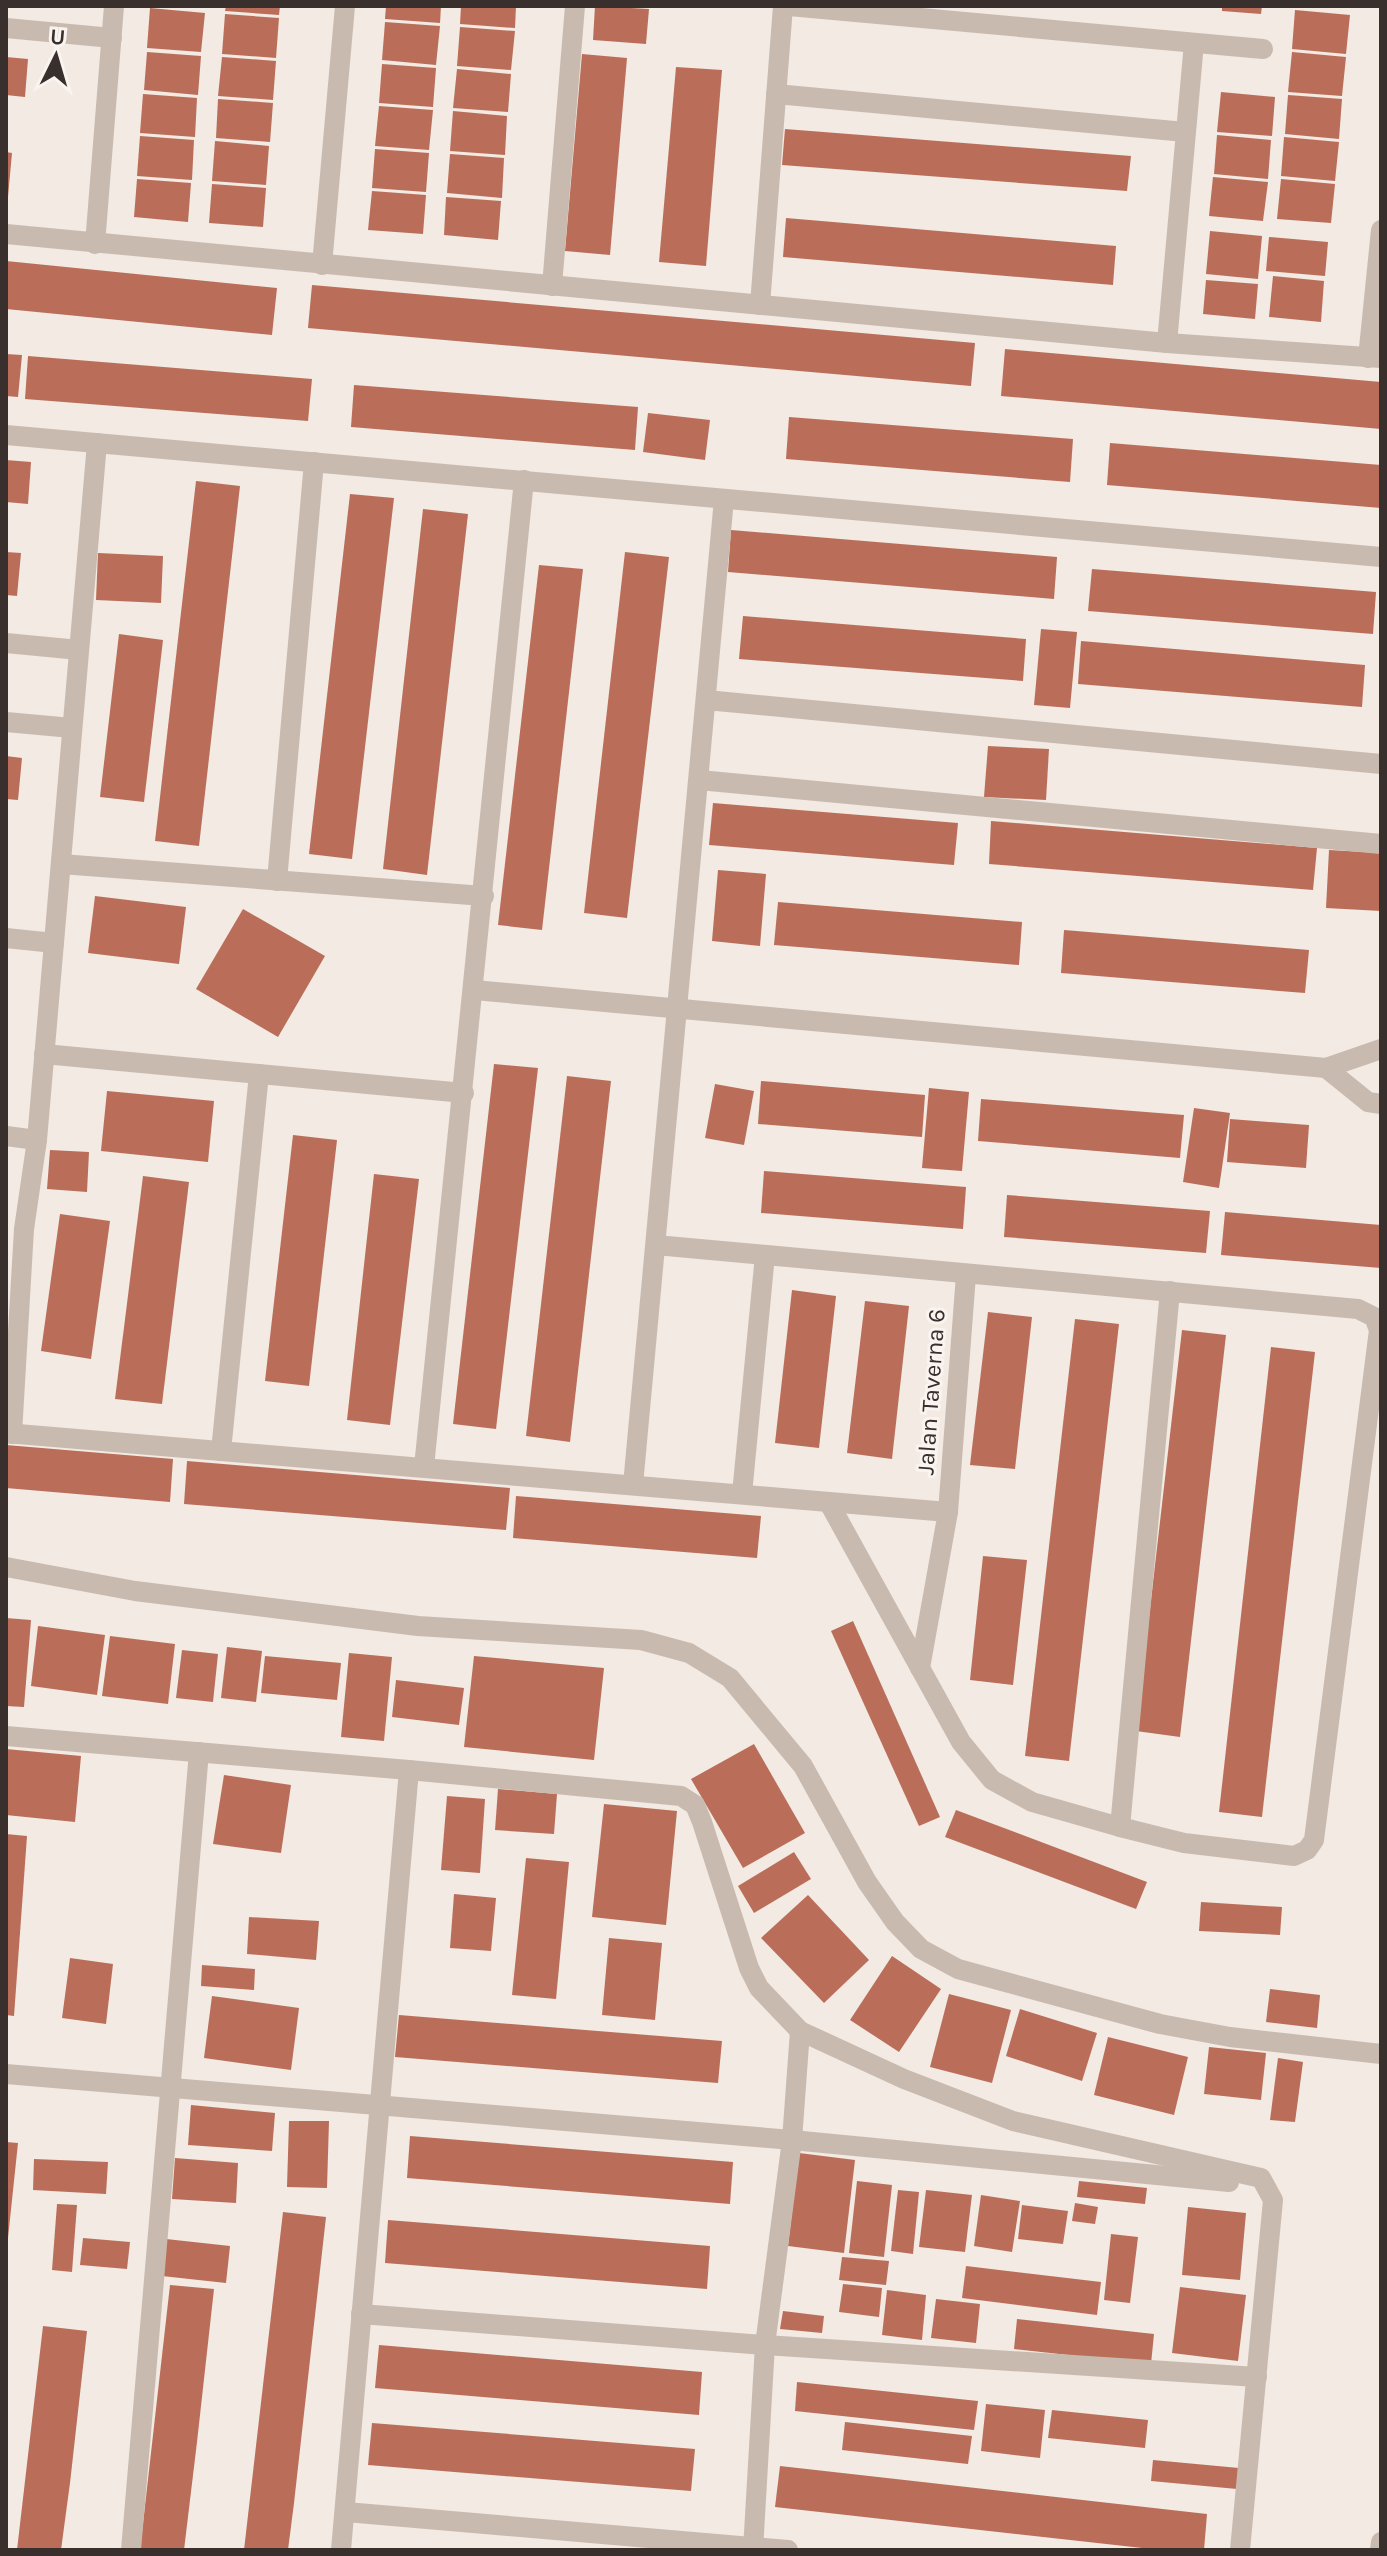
<svg xmlns="http://www.w3.org/2000/svg" width="1387" height="2556" viewBox="0 0 1387 2556" font-family="Karla,sans-serif">
  <rect width="100%" height="100%" fill="#f2eae3"/>
  <g fill="#ba6e59">
    <path d="M226,6H280L279,15L225,11Z"/>
    <path d="M386,6H441L440,23L385,19Z"/>
    <path d="M461,6H516L515,28L460,24Z"/>
    <path d="M595,6L649,9L646,44L593,40Z"/>
    <path d="M1222,6H1262L1261,14L1222,11Z"/>
    <path d="M150,8L205,13L201,52L147,48Z"/>
    <path d="M1295,10L1350,15L1346,54L1292,49Z"/>
    <path d="M225,14L279,18L276,58L222,54Z"/>
    <path d="M385,22L440,26L436,65L382,60Z"/>
    <path d="M460,27L515,31L511,70L457,66Z"/>
    <path d="M147,52L201,56L198,95L144,90Z"/>
    <path d="M1292,52L1346,57L1342,96L1288,92Z"/>
    <path d="M582,54L627,58L610,255L565,251Z"/>
    <path d="M6,57L28,59L25,97L6,95Z"/>
    <path d="M222,57L276,61L273,100L218,96Z"/>
    <path d="M382,64L436,68L433,107L379,103Z"/>
    <path d="M676,67L722,70L706,266L659,262Z"/>
    <path d="M457,69L511,74L508,112L453,108Z"/>
    <path d="M1221,92L1275,97L1272,136L1217,132Z"/>
    <path d="M143,94L197,98L195,137L140,133Z"/>
    <path d="M1288,95L1342,99L1339,139L1285,134Z"/>
    <path d="M218,99L273,103L270,142L216,138Z"/>
    <path d="M379,106L433,110L429,150L375,146Z"/>
    <path d="M453,111L507,116L505,155L450,151Z"/>
    <path d="M785,129L1131,156L1127,191L782,165Z"/>
    <path d="M1217,135L1271,140L1268,179L1214,174Z"/>
    <path d="M140,136L194,140L192,180L137,176Z"/>
    <path d="M1284,137L1339,142L1335,181L1281,176Z"/>
    <path d="M215,141L269,146L266,185L212,181Z"/>
    <path d="M375,149L429,153L426,192L372,188Z"/>
    <path d="M6,152L12,153L8,197H6Z"/>
    <path d="M450,154L504,158L502,198L447,193Z"/>
    <path d="M1213,177L1268,182L1263,221L1209,216Z"/>
    <path d="M137,179L191,183L188,222L134,217Z"/>
    <path d="M1281,179L1335,184L1331,223L1277,219Z"/>
    <path d="M212,184L266,188L263,227L209,223Z"/>
    <path d="M372,191L426,195L423,234L368,230Z"/>
    <path d="M446,197L501,201L498,240L444,235Z"/>
    <path d="M786,218L1116,246L1113,285L783,257Z"/>
    <path d="M1210,231L1262,236L1258,279L1206,274Z"/>
    <path d="M1269,237L1328,242L1325,276L1266,271Z"/>
    <path d="M6,261L277,288L272,335L6,309Z"/>
    <path d="M1273,276L1324,281L1321,322L1269,317Z"/>
    <path d="M1206,280L1258,284L1255,319L1203,314Z"/>
    <path d="M312,285L975,343L971,386L308,328Z"/>
    <path d="M1005,349L1381,382V429L1001,396Z"/>
    <path d="M6,354L22,355L18,397L6,396Z"/>
    <path d="M28,356L312,379L308,421L25,399Z"/>
    <path d="M354,385L638,407L635,450L351,427Z"/>
    <path d="M648,413L710,420L705,460L643,452Z"/>
    <path d="M789,417L1073,439L1070,482L786,459Z"/>
    <path d="M1110,443L1381,465V508L1107,485Z"/>
    <path d="M6,460L31,462L28,504L6,502Z"/>
    <path d="M196,481L240,486L199,846L155,841Z"/>
    <path d="M350,494L394,498L352,859L309,854Z"/>
    <path d="M423,509L468,514L427,875L383,869Z"/>
    <path d="M731,530L1057,557L1054,599L728,572Z"/>
    <path d="M6,552L21,553L17,596L6,595Z"/>
    <path d="M625,552L669,557L627,918L584,913Z"/>
    <path d="M98,553L163,556L161,603L96,600Z"/>
    <path d="M539,565L583,569L542,930L498,925Z"/>
    <path d="M1092,569L1376,592L1373,634L1088,611Z"/>
    <path d="M743,616L1026,639L1023,681L739,659Z"/>
    <path d="M1041,629L1077,632L1070,708L1034,705Z"/>
    <path d="M119,634L163,640L144,802L100,797Z"/>
    <path d="M1081,641L1365,665L1362,707L1078,684Z"/>
    <path d="M988,746L1049,749L1046,800L984,797Z"/>
    <path d="M6,756L22,758L18,800L6,799Z"/>
    <path d="M713,803L958,823L954,865L709,845Z"/>
    <path d="M991,821L1317,848L1313,890L989,864Z"/>
    <path d="M1329,850L1381,853V911L1326,908Z"/>
    <path d="M718,870L766,874L760,946L712,941Z"/>
    <path d="M95,896L186,907L179,964L88,953Z"/>
    <path d="M778,902L1022,922L1019,965L774,945Z"/>
    <path d="M243,909L325,956L278,1037L196,989Z"/>
    <path d="M1064,930L1309,950L1305,993L1061,973Z"/>
    <path d="M494,1064L538,1068L496,1429L453,1424Z"/>
    <path d="M567,1076L611,1081L570,1442L526,1436Z"/>
    <path d="M761,1081L925,1095L922,1137L758,1124Z"/>
    <path d="M715,1084L754,1091L744,1145L705,1138Z"/>
    <path d="M929,1088L969,1092L962,1171L922,1168Z"/>
    <path d="M107,1091L214,1101L208,1162L101,1151Z"/>
    <path d="M981,1099L1184,1115L1180,1158L978,1141Z"/>
    <path d="M1194,1108L1230,1113L1219,1188L1183,1182Z"/>
    <path d="M1230,1119L1309,1125L1306,1168L1227,1162Z"/>
    <path d="M293,1135L337,1140L309,1386L265,1381Z"/>
    <path d="M50,1150L89,1152L87,1192L47,1189Z"/>
    <path d="M764,1171L966,1187L963,1229L761,1213Z"/>
    <path d="M374,1174L419,1179L390,1425L347,1420Z"/>
    <path d="M143,1176L189,1182L162,1404L115,1399Z"/>
    <path d="M1007,1195L1210,1211L1206,1253L1004,1237Z"/>
    <path d="M1225,1212L1381,1225V1268L1221,1255Z"/>
    <path d="M60,1214L110,1221L91,1359L41,1351Z"/>
    <path d="M792,1290L836,1296L819,1448L775,1443Z"/>
    <path d="M865,1301L909,1306L892,1459L847,1453Z"/>
    <path d="M988,1312L1032,1317L1015,1469L970,1465Z"/>
    <path d="M1075,1319L1119,1324L1069,1761L1025,1756Z"/>
    <path d="M1182,1330L1226,1335L1180,1737L1136,1731Z"/>
    <path d="M1271,1347L1315,1352L1262,1817L1219,1812Z"/>
    <path d="M6,1445L173,1459L170,1502L6,1488Z"/>
    <path d="M187,1461L510,1488L506,1530L184,1504Z"/>
    <path d="M516,1496L761,1516L757,1558L513,1538Z"/>
    <path d="M983,1556L1027,1560L1013,1685L970,1680Z"/>
    <path d="M6,1618L31,1620L24,1707L6,1706Z"/>
    <path d="M853,1621L940,1817L919,1826L831,1631Z"/>
    <path d="M38,1626L105,1635L97,1695L31,1686Z"/>
    <path d="M110,1636L175,1644L168,1704L102,1696Z"/>
    <path d="M227,1647L262,1651L256,1702L221,1698Z"/>
    <path d="M182,1650L218,1654L213,1702L176,1698Z"/>
    <path d="M349,1653L392,1657L384,1741L341,1737Z"/>
    <path d="M265,1656L341,1663L337,1700L261,1693Z"/>
    <path d="M474,1656L604,1668L594,1760L464,1747Z"/>
    <path d="M396,1680L464,1688L459,1725L392,1717Z"/>
    <path d="M754,1744L805,1833L743,1868L691,1779Z"/>
    <path d="M6,1749L81,1756L75,1822L6,1815Z"/>
    <path d="M224,1775L291,1785L281,1853L213,1844Z"/>
    <path d="M498,1789L557,1794L554,1834L495,1830Z"/>
    <path d="M447,1796L485,1799L480,1873L441,1870Z"/>
    <path d="M604,1804L677,1811L666,1925L592,1917Z"/>
    <path d="M956,1810L1147,1882L1136,1909L945,1837Z"/>
    <path d="M6,1834L27,1836L14,2016L6,2015Z"/>
    <path d="M794,1852L811,1879L754,1913L738,1886Z"/>
    <path d="M526,1858L569,1862L556,1999L512,1995Z"/>
    <path d="M454,1894L496,1898L491,1951L450,1948Z"/>
    <path d="M808,1895L869,1960L824,2003L761,1938Z"/>
    <path d="M1201,1902L1282,1907L1280,1935L1199,1931Z"/>
    <path d="M249,1917L319,1921L316,1960L247,1954Z"/>
    <path d="M609,1938L662,1943L655,2020L602,2015Z"/>
    <path d="M892,1956L941,1989L899,2052L850,2020Z"/>
    <path d="M70,1958L113,1964L106,2024L62,2018Z"/>
    <path d="M202,1965L255,1969L254,1990L201,1986Z"/>
    <path d="M1270,1989L1320,1995L1317,2028L1266,2022Z"/>
    <path d="M949,1994L1011,2010L992,2083L930,2067Z"/>
    <path d="M212,1996L299,2008L291,2070L204,2058Z"/>
    <path d="M1020,2009L1097,2033L1082,2081L1006,2056Z"/>
    <path d="M399,2015L722,2041L718,2083L395,2057Z"/>
    <path d="M1108,2037L1188,2057L1174,2115L1094,2095Z"/>
    <path d="M1209,2047L1266,2053L1261,2100L1204,2094Z"/>
    <path d="M1278,2058L1303,2062L1295,2122L1270,2120Z"/>
    <path d="M191,2105L275,2113L272,2151L188,2145Z"/>
    <path d="M289,2121H329L327,2188L287,2187Z"/>
    <path d="M410,2136L733,2162L730,2204L407,2178Z"/>
    <path d="M6,2142L18,2143L8,2238H6Z"/>
    <path d="M799,2153L855,2160L844,2253L788,2246Z"/>
    <path d="M175,2158L238,2163L236,2203L172,2199Z"/>
    <path d="M34,2159L108,2162L106,2194L33,2190Z"/>
    <path d="M857,2181L892,2185L884,2257L849,2253Z"/>
    <path d="M1079,2181L1147,2188L1145,2204L1077,2197Z"/>
    <path d="M898,2190L919,2192L913,2254L891,2251Z"/>
    <path d="M926,2190L972,2195L965,2252L919,2247Z"/>
    <path d="M981,2195L1020,2201L1012,2252L974,2246Z"/>
    <path d="M1075,2203L1098,2207L1095,2224L1072,2221Z"/>
    <path d="M57,2204L77,2205L72,2272L52,2270Z"/>
    <path d="M1022,2205L1068,2211L1063,2244L1018,2239Z"/>
    <path d="M1188,2207L1246,2213L1240,2280L1182,2275Z"/>
    <path d="M283,2212L326,2217L294,2503L288,2550H244Z"/>
    <path d="M388,2220L710,2246L707,2289L385,2263Z"/>
    <path d="M1111,2234L1138,2237L1130,2303L1104,2300Z"/>
    <path d="M83,2238L130,2242L127,2269L80,2265Z"/>
    <path d="M166,2239L230,2246L226,2283L162,2276Z"/>
    <path d="M842,2257L889,2261L886,2285L839,2280Z"/>
    <path d="M966,2266L1101,2282L1097,2315L962,2298Z"/>
    <path d="M843,2284L882,2288L879,2317L839,2312Z"/>
    <path d="M170,2285L214,2289L197,2442L184,2550H140Z"/>
    <path d="M1180,2287L1246,2295L1238,2361L1172,2353Z"/>
    <path d="M887,2290L926,2295L922,2340L882,2335Z"/>
    <path d="M936,2299L980,2304L976,2343L931,2338Z"/>
    <path d="M783,2311L824,2316L822,2333L780,2329Z"/>
    <path d="M1017,2319L1154,2334L1151,2364L1014,2349Z"/>
    <path d="M43,2326L87,2331L70,2483L61,2550H17Z"/>
    <path d="M379,2345L702,2372L699,2415L375,2388Z"/>
    <path d="M797,2382L978,2401L974,2430L795,2411Z"/>
    <path d="M986,2404L1045,2410L1040,2458L981,2451Z"/>
    <path d="M1052,2410L1148,2420L1145,2448L1048,2438Z"/>
    <path d="M845,2422L972,2436L968,2464L842,2450Z"/>
    <path d="M372,2423L695,2449L691,2491L368,2465Z"/>
    <path d="M1153,2460L1239,2468L1237,2489L1151,2481Z"/>
    <path d="M780,2466L1207,2514L1204,2550H1160L775,2507Z"/>
  </g>
  <g fill="none" stroke-linecap="round" stroke-linejoin="round">
    <g stroke="#c9baaf" stroke-width="20">
      <path d="M789,6L1263,49"/>
      <path d="M6,28L112,38"/>
      <path d="M776,94L1185,132"/>
      <path d="M6,234L1167,343L1381,358"/>
      <path d="M95,244L114,6"/>
      <path d="M322,265L345,6"/>
      <path d="M552,286L575,6"/>
      <path d="M760,305L783,6"/>
      <path d="M1167,343L1194,43"/>
      <path d="M1368,358L1381,230"/>
      <path d="M6,435L1381,557"/>
      <path d="M6,643L79,650"/>
      <path d="M706,700L1381,764"/>
      <path d="M6,722L72,728"/>
      <path d="M699,780L1381,844"/>
      <path d="M61,864L484,896"/>
      <path d="M277,881L314,462"/>
      <path d="M6,938L54,943"/>
      <path d="M474,990L1326,1068L1381,1049"/>
      <path d="M44,1054L464,1093"/>
      <path d="M1326,1068L1368,1102L1381,1104"/>
      <path d="M6,1136L37,1140"/>
      <path d="M656,1245L1358,1309L1374,1317L1379,1330L1314,1840L1307,1850L1294,1856L1184,1843L1120,1827L1032,1802L992,1780L961,1742L829,1503"/>
      <path d="M6,1433L948,1512L920,1668"/>
      <path d="M12,1434L24,1229L37,1140L97,443"/>
      <path d="M221,1451L259,1074"/>
      <path d="M424,1467L524,480"/>
      <path d="M633,1485L724,499"/>
      <path d="M742,1494L765,1255"/>
      <path d="M948,1512L966,1275"/>
      <path d="M6,1567L135,1591L418,1626L641,1640L689,1653L730,1678L803,1766L867,1882L895,1922L921,1949L958,1969L1160,2024L1230,2037L1381,2054"/>
      <path d="M6,1736L409,1770L681,1796L695,1805L702,1822L749,1968L759,1988L800,2031L904,2079L1013,2121L1261,2178L1273,2200L1240,2550"/>
      <path d="M1120,1827L1170,1291"/>
      <path d="M6,2074L792,2140L1229,2182"/>
      <path d="M361,2314L765,2345L1257,2377"/>
      <path d="M346,2512L788,2550"/>
      <path d="M131,2550L199,1752"/>
      <path d="M341,2550L409,1770"/>
      <path d="M753,2550L765,2345L792,2140L800,2031"/>
    </g>
    <path stroke="#c9baaf" stroke-width="20" d="M1380,2550L1381,2542"/>
  </g>
  <g text-anchor="middle" stroke-width="6" stroke-linejoin="round" paint-order="stroke">
    <g font-size="24" fill="#39302d" stroke="#f9f4ef">
      <text transform="translate(931 1392) rotate(-86)" y="8">Jalan Taverna 6</text>
    </g>
  </g>
  <rect width="1387" height="2556" fill="none" stroke="#39302d" stroke-width="16"/>
  <g transform="translate(56 56) rotate(5)" stroke="#f9f4ef" stroke-width="6" paint-order="stroke">
  <path d="M0-6L14 30L0 20L-14 30Z" fill="#39302d"/>
  <text y="-12" font-size="22" font-weight="bold" text-anchor="middle" fill="#39302d">U</text>
  </g>
</svg>
